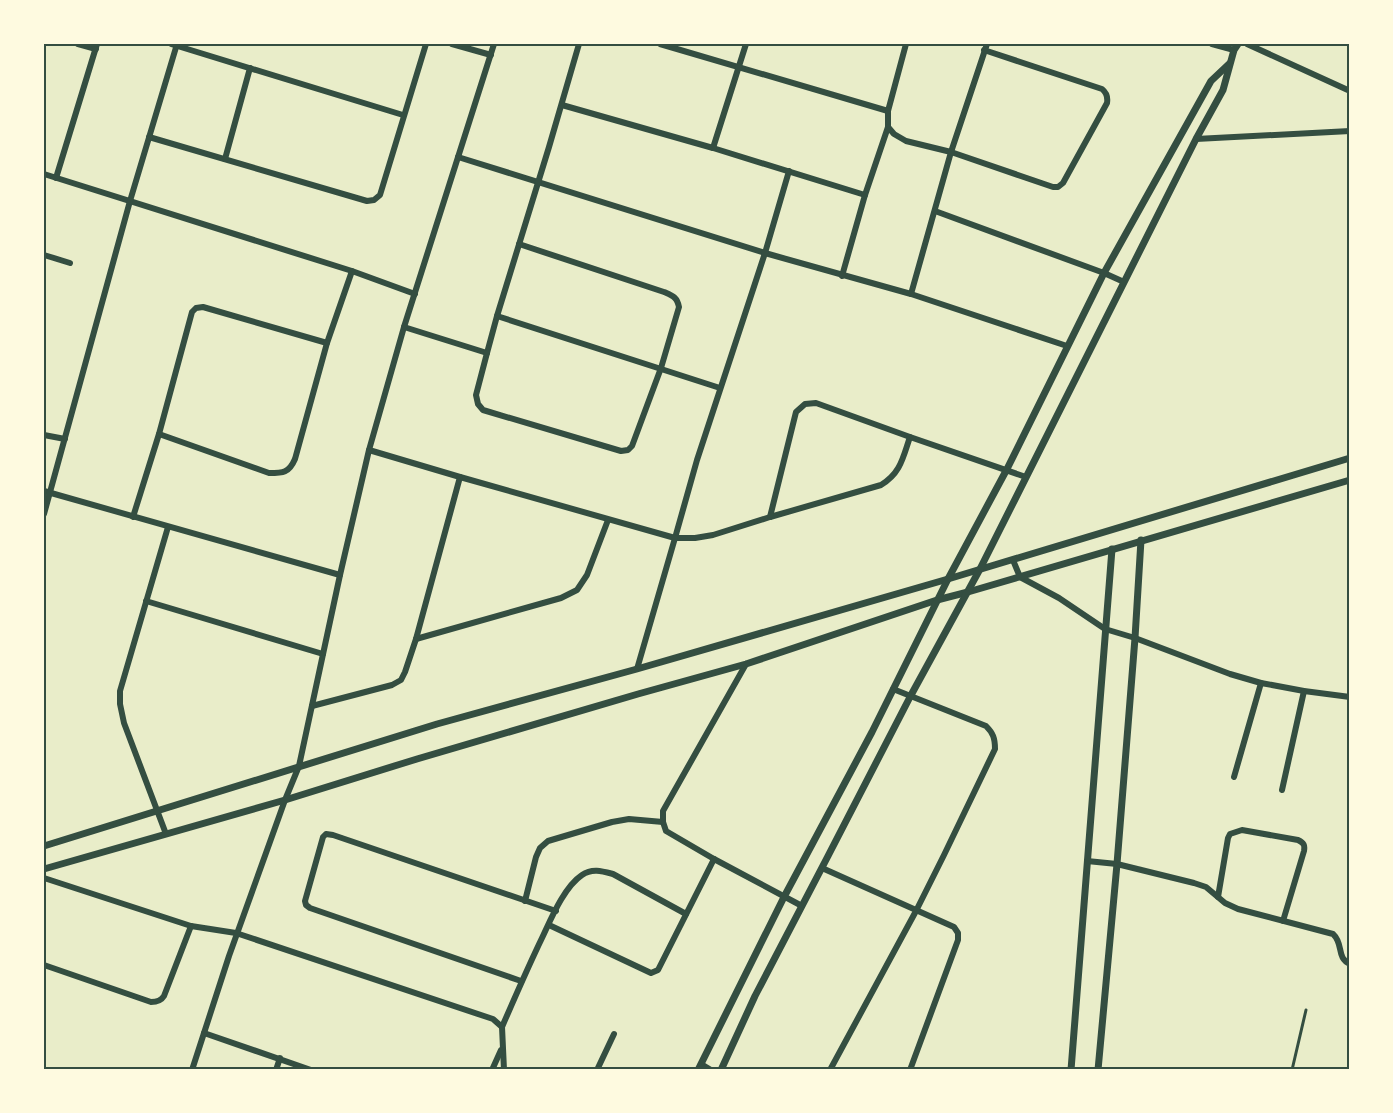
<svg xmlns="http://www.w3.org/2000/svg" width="1393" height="1113" viewBox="0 0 1393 1113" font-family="'DejaVu Sans',sans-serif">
  <rect width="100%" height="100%" fill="#e9edc9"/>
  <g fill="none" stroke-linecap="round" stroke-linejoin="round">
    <path stroke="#344e41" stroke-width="3" d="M1292,1070L1306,1010"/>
    <g stroke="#344e41" stroke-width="6">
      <path d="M78,44L96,49"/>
      <path d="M171,44L403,115"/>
      <path d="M452,44L491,55"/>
      <path d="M660,44L888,111V127L894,134L906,141L951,152L1053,187H1058L1063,183L1107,103C1108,97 1107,93 1102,89L984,50"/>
      <path d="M1212,44L1234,50"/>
      <path d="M1247,44L1350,91"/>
      <path d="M562,105L713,148L865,195"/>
      <path d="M888,111L906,44"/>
      <path d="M149,137L367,201L374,200L380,195L426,44"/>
      <path d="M1196,139L1350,131"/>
      <path d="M713,148L746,44"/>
      <path d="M458,157L765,253L911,294L1067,346"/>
      <path d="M225,159L250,68"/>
      <path d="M789,171L765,253L697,460L675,538H695L713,535L770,517L881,485C901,473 903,457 910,437"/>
      <path d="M44,174L352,271L415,294"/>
      <path d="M56,178L97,44"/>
      <path d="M935,211L1104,273L1124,282"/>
      <path d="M44,255L70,263"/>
      <path d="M842,276L865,195L888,127"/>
      <path d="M911,294L951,152L987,44"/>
      <path d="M497,316L549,147L579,44"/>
      <path d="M404,327L487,353L497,316L720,388"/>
      <path d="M487,353L476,395L478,404L483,410L621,451L628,450L632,446L661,368L679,307C677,297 673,296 664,292L519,244"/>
      <path d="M159,434L269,473C283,473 289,473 295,459L327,343L352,271"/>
      <path d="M44,435L65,439"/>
      <path d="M369,450L460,477L675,538L637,669"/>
      <path d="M44,491L340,575"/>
      <path d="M44,514L130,201L177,44"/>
      <path d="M133,517L159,434L192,312L196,308L203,307L327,343"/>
      <path d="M770,517L796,412L805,404L816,403L910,437L1026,477"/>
      <path d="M1013,560L1020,577L1059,598L1105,629L1135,638L1230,674L1261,683L1304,691L1350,697"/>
      <path d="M146,601L323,654"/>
      <path d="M416,639L561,598L577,590L587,575L608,520"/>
      <path d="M746,664L663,811V822L666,831L714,859L802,906"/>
      <path d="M312,706L392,685L401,680L405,672L416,639L460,477"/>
      <path d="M1234,777L1261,683"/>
      <path d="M1282,790L1304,691"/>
      <path d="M166,834L124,723L120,704V691L168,527"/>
      <path d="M1087,861L1117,864L1194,883L1206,887L1225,903L1238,909L1333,934C1344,944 1336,958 1350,964"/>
      <path d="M822,868L954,927L958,933V940L910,1070"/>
      <path d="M44,878L191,926L236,933L493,1019L502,1027L504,1070"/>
      <path d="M1218,897L1228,838L1230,834L1242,830L1298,840C1304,843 1305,845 1304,851L1283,921"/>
      <path d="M525,901L536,857L540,848L548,841L612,822L629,819L663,822"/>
      <path d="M549,925L651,973L658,970L714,859"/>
      <path d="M44,965L151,1002C156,1002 161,1001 164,996L191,926"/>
      <path d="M521,981L310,908L306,905L305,901L323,837L326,834L333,835L556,911"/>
      <path d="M502,1027C515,997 528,967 542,938C551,919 564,887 582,875C592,868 602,871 613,874L686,914"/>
      <path d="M204,1033L311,1070"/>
      <path d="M701,1064L711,1070"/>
      <path d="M192,1070L229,956L285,800L299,766L340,575L369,450L404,327L494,44"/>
      <path d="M276,1070L280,1058"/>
      <path d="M492,1070L501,1050"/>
      <path d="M597,1070L614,1034"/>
      <path d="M830,1070L916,911L944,855L995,749C995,738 993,733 986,726L893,689"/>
    </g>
    <g stroke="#344e41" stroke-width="7">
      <path d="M44,846L437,724L637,669L948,579L1350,458"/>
      <path d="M44,869L285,800L417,759L638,694L746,664L937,600L968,592L1350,480"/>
      <path d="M698,1070L784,897L872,732L948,579L1007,469L1104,273L1211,81L1229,64"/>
      <path d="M721,1070L755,996L828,856L910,697L980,569L1196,139L1223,90L1234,50L1238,44"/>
      <path d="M1071,1070L1112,549"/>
      <path d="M1098,1070L1117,864L1135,638L1141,540"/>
    </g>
  </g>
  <rect width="1393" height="1113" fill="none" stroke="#fefae0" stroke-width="90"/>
  <rect x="45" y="45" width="1303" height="1023" fill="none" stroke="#344e41" stroke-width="2"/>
</svg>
